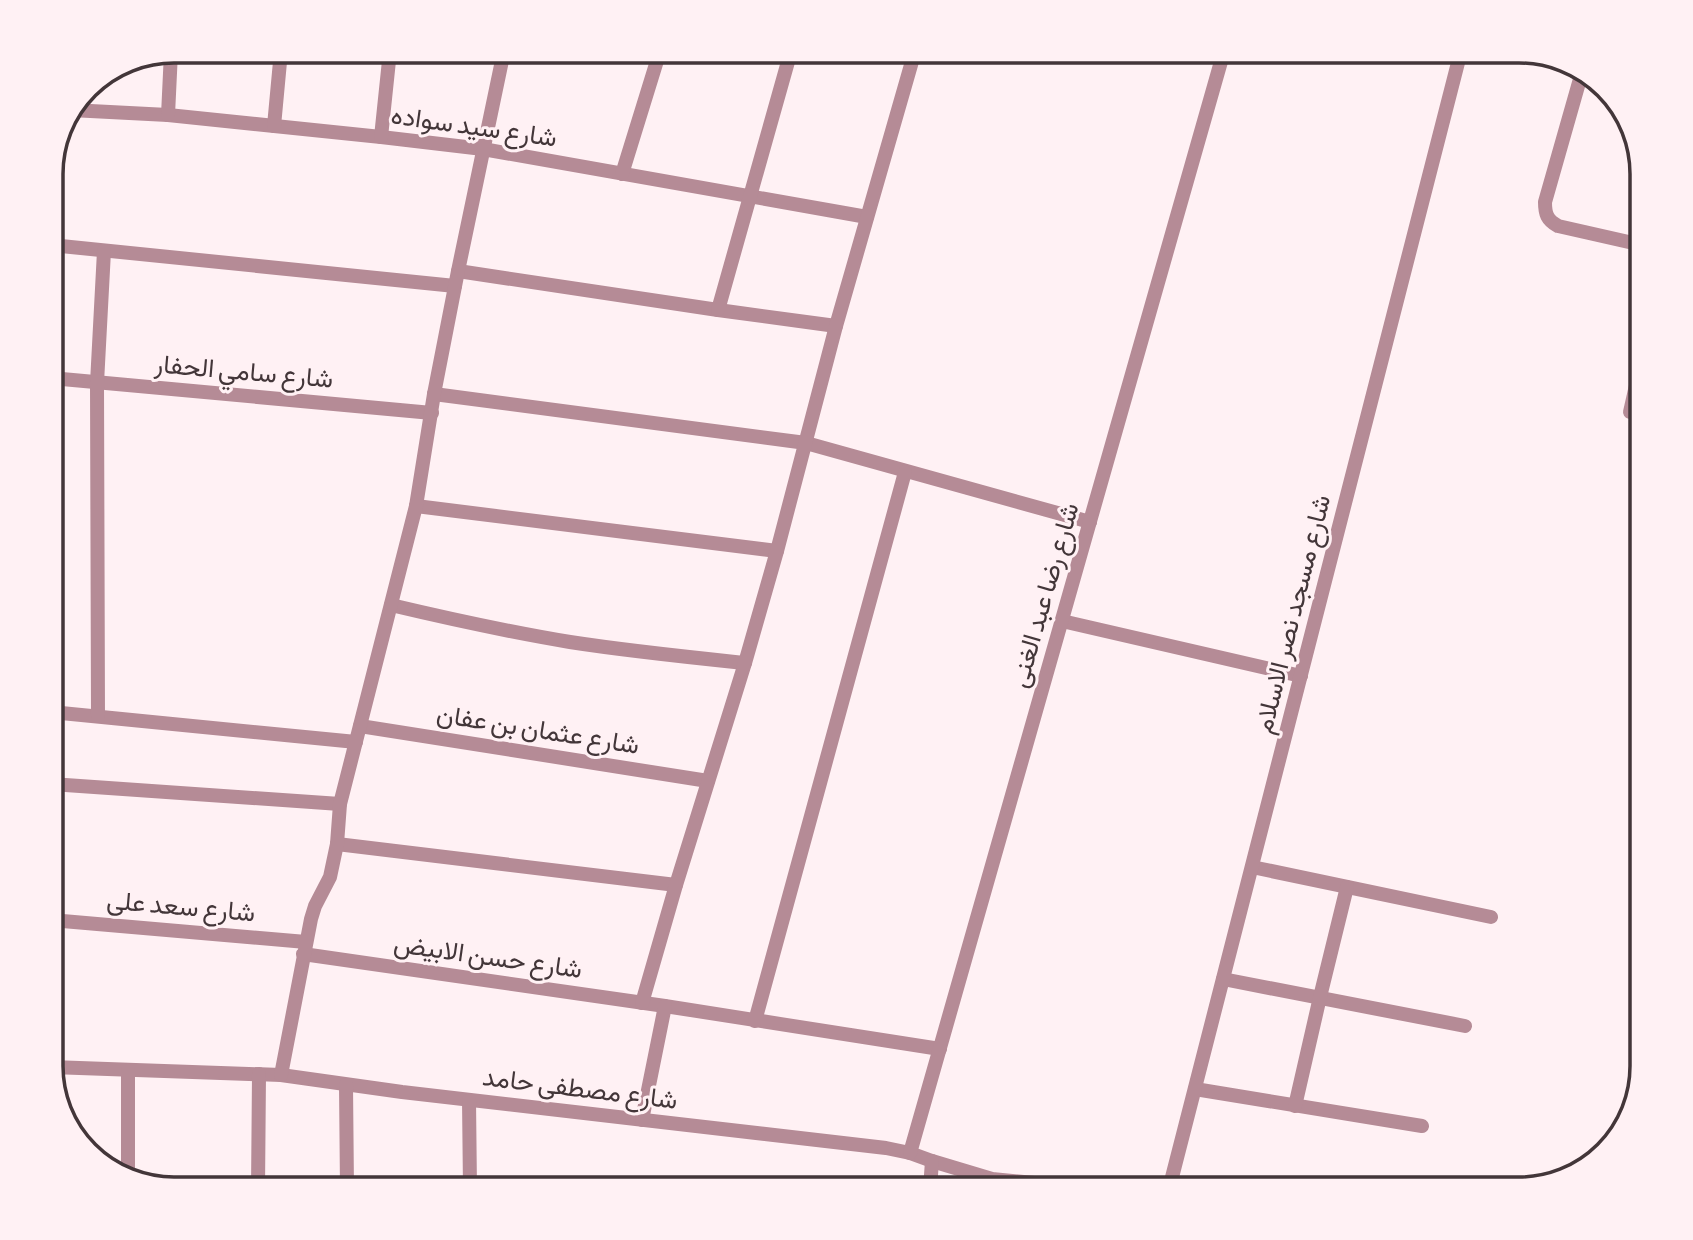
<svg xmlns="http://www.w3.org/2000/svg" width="1693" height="1240" viewBox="0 0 1693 1240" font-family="'Alegreya Sans',Vazirmatn,sans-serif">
  <rect width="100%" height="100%" fill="#fff1f4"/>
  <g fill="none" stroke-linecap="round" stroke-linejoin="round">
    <g stroke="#b58b96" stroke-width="14">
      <path d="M1582,72L1545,202C1545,214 1547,220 1558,226L1642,245"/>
      <path d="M71,110L168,115L381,137L483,149L867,217"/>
      <path d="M168,115L171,52"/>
      <path d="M274,126L281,51"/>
      <path d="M381,137L390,51"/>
      <path d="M622,174L660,51"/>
      <path d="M51,245L455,286"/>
      <path d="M458,271L718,310L836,326"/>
      <path d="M718,310L791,51"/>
      <path d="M51,378L432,413"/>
      <path d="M434,394L806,443L1090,522"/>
      <path d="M1630,412L1642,359"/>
      <path d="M416,506L777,551"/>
      <path d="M391,605C450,619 510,632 570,642C628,651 687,657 745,663"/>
      <path d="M1062,621L1301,676"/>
      <path d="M51,712L356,742"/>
      <path d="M98,716L97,383L104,251"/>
      <path d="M360,726L708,781"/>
      <path d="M51,784L340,804"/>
      <path d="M337,844L676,885"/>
      <path d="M1252,867L1491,917"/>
      <path d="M51,920L306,942"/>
      <path d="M303,954L665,1006L940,1049"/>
      <path d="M1223,979L1465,1026"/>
      <path d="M642,1003L676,885L745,663L777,551L836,326L915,51"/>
      <path d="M755,1021L905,472"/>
      <path d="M51,1067L281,1075L402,1092L886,1148L910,1153L932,1161L992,1179L1099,1189"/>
      <path d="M281,1075L311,919L315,906L330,877L337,844L340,804L416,506L434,394L458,271L504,51"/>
      <path d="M346,1085L347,1189"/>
      <path d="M1195,1089L1422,1126"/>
      <path d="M469,1100L470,1189"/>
      <path d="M1295,1106L1320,997L1347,887"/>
      <path d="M642,1120L665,1006"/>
      <path d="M910,1153L1224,51"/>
      <path d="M128,1174V1070"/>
      <path d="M258,1189L259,1074"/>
      <path d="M930,1189L932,1161"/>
      <path d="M1169,1189L1461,51"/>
    </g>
  </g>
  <g text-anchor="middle" stroke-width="6" stroke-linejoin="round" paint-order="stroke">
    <g font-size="26" fill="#433639" stroke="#fff1f4">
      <text transform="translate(474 126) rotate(8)" y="9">شارع سيد سواده</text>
      <text transform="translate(244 371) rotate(5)" y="9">شارع سامي الحفار</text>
      <text transform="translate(1044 595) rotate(-74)" y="9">شارع رضا عبد الغنى</text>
      <text transform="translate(1292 614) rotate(-76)" y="9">شارع مسجد نصر الاسلام</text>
      <text transform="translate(538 729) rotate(9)" y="9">شارع عثمان بن عفان</text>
      <text transform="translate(181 906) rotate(5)" y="9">شارع سعد على</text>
      <text transform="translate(488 956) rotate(8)" y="9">شارع حسن الابيض</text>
      <text transform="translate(580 1088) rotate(7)" y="9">شارع مصطفى حامد</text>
    </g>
  </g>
  <path d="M0 0H1693V1240H0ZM174 63H1519A111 111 0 0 1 1630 174V1066A111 111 0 0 1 1519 1177H174A111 111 0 0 1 63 1066V174A111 111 0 0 1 174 63Z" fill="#fff1f4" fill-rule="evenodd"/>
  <path fill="none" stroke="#433639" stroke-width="3.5" d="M174 63H1519A111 111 0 0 1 1630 174V1066A111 111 0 0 1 1519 1177H174A111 111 0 0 1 63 1066V174A111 111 0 0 1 174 63Z"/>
</svg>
